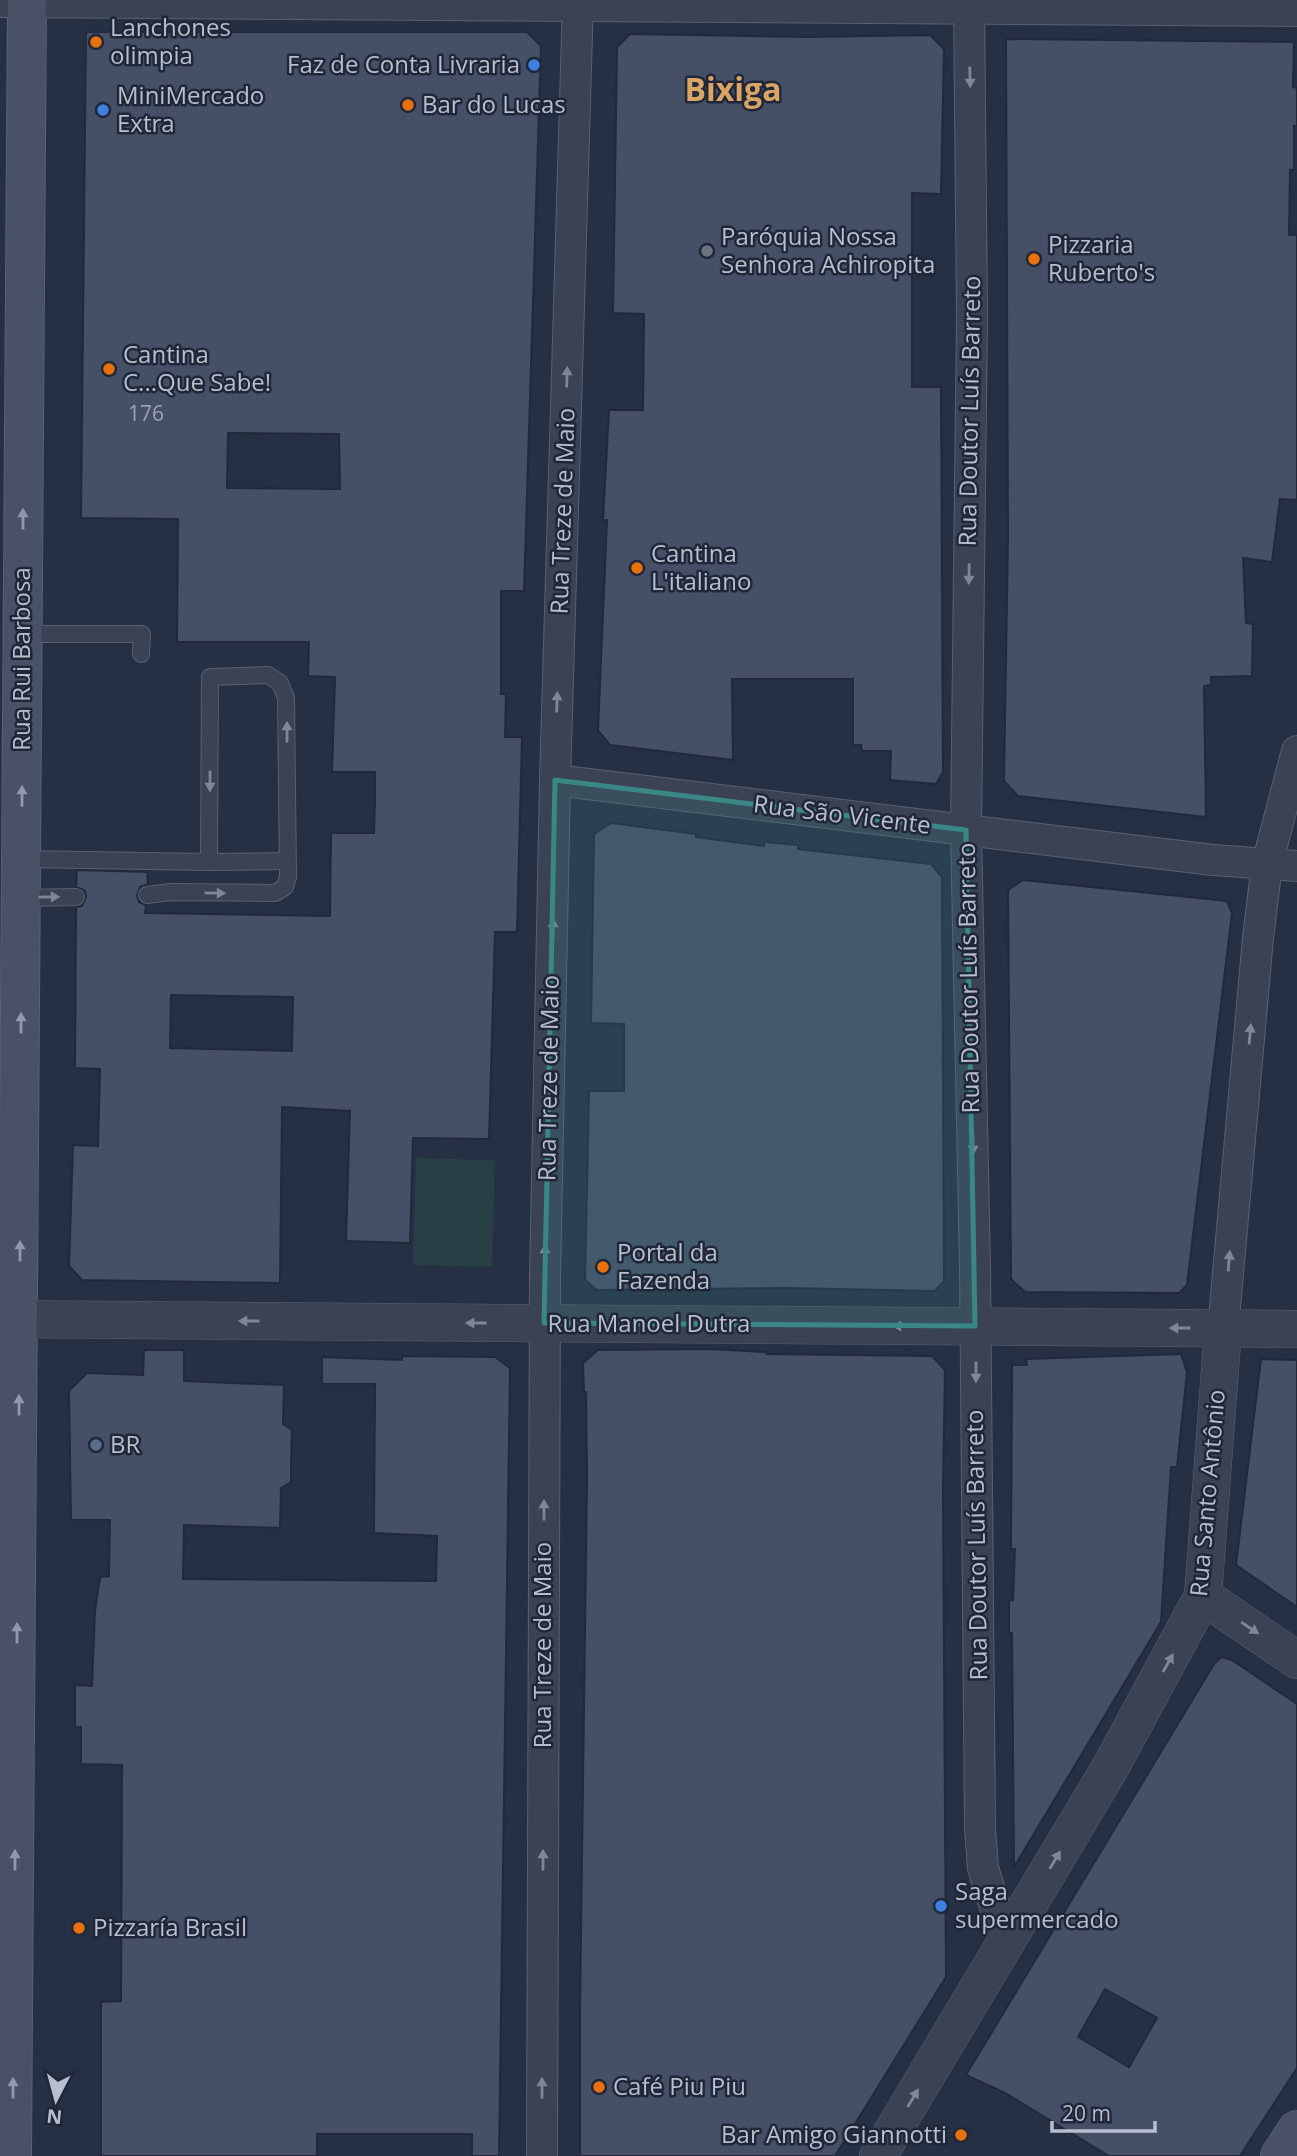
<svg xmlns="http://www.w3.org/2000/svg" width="1297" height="2156" viewBox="0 0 1297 2156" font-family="'Open Sans',sans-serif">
  <rect width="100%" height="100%" fill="#263044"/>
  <path fill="#283f45" d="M416,1158L495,1160L492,1267L413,1265Z"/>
  <g fill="#454f66" stroke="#21293b" stroke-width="2" fill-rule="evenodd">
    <path d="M86,32H527L541,46L524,591H501V694H506L505,737H522L517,932H495L489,1139L413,1138L410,1243L346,1241L350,1111L282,1107L280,1283L82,1280L69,1266L73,1145L98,1146L100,1069L75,1068L76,907L82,906L86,897L85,891L76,887L77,870L147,872L148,884L140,887L137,896L139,902L146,905L145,913L330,916L331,833H374L375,802V772H332L335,677L308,676L309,642H177L178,519L81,518ZM228,433L339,434L340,489L227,488ZM171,995L293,997L292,1051L170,1048Z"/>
    <path d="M630,34L808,37L930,35L944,49L941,194L912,193V387H941L943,772L936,784L890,780L891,751H862L861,745H853V679H732L733,760L610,745L598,730L607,520H603L609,410H643L644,314L613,313L617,47Z"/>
    <path d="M1006,39L1294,42L1293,87L1297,88V126H1294V170H1290L1289,235H1297V500L1280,499L1272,562L1243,558L1246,623L1253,624L1252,676L1211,677V685L1204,686L1206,817L1018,796L1004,781L1008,538Z"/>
    <path d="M611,823L696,834V837L764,846V842L798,845V849L931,864L942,877L944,1281L935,1291L787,1288L597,1290L585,1280L589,1091H624V1024L591,1023L594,834Z"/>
    <path d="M1023,880L1227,901L1232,913L1187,1285L1179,1293L1025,1292L1011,1279L1008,890Z"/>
    <path d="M711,1349L766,1352V1354L932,1356L945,1370L943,1489L946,1977L835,2156H580V2010L587,1478L586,1392H584L583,1363L598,1350Z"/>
    <path d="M144,1350H184V1381L284,1385L283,1424L292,1430L291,1464V1482L281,1488L280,1528L184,1525L183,1579L436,1581L437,1536L374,1533L375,1384H322V1357L402,1360V1356L495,1357L510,1368L499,2156H472V2134H317V2156H101V2002L121,2001L122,1765L81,1764V1727H75V1685L92,1686L95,1611L100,1577L109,1576L110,1520H71L69,1391L87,1373L143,1375Z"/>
    <path d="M1181,1354L1187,1372L1177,1467H1171L1161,1622L1014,1867L1012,1633H1009V1601L1013,1600L1015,1549H1011L1012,1365H1027L1026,1359Z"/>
    <path d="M1261,1359L1297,1360V1607L1236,1565Z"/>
    <path d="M1221,1657L1232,1660L1297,1704V2068L1240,2156H1109L1005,2093L966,2075L1214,1664ZM1105,1989L1157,2018L1129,2067L1078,2037Z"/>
  </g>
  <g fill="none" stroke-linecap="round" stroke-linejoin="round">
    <defs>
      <g id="service">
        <path d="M22,634H142L141,654"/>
        <path d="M22,859L209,862L210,677L268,675L280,683L286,698L288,877L285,887L275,893L171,892L147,895"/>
        <path d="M209,862L287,861"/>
        <path d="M22,898L76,897"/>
      </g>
      <g id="minor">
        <path d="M969,0L972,316L966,830L975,1267L980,1828L983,1868L1006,1943"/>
        <path d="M0,2L1297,11"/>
        <path d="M555,780L1213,860L1297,866"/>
        <path d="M1223,1329L1258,938L1267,864L1297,751"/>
        <path d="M542,2156L545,1278L555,780L578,0"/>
      </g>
      <g id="tertiary">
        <path d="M0,1319L1297,1329"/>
        <path d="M1203,1596L1297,1660"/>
        <path d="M878,2156L1110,1768L1203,1596L1223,1329"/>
      </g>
      <g id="secondary">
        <path d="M12,2156L27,0"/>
        <path d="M1280,2156L1297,2130"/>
      </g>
    </defs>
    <use href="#service" stroke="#596071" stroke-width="18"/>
    <use href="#minor" stroke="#596071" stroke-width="32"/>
    <use href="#tertiary" stroke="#596071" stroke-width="38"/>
    <use href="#secondary" stroke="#596071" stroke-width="40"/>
    <use href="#service" stroke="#3a4253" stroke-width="16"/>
    <use href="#minor" stroke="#3a4253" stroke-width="30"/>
    <use href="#tertiary" stroke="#3a4253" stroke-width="37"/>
    <use href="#secondary" stroke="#485166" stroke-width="38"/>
  </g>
  <defs><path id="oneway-solid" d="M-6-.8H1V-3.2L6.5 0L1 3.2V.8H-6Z" transform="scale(1.75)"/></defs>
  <g fill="#7f8696">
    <use href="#oneway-solid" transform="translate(970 77) rotate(89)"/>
    <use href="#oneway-solid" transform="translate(567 377) rotate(-88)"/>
    <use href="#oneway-solid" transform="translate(969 574) rotate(91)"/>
    <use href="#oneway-solid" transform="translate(557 702) rotate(-88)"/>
    <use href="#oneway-solid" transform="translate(287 732) rotate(-90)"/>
    <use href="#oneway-solid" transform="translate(210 781) rotate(90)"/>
    <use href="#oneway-solid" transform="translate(215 893) rotate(1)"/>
    <use href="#oneway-solid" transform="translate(49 897) rotate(-1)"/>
    <use href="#oneway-solid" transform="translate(553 929) rotate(-89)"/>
    <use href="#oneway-solid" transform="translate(1250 1034) rotate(-85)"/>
    <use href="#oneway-solid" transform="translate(973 1144) rotate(89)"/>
    <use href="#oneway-solid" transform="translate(545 1255) rotate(-89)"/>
    <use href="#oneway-solid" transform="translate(1229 1261) rotate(-85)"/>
    <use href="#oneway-solid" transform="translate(249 1321) rotate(-180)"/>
    <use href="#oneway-solid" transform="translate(476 1323) rotate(-180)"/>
    <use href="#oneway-solid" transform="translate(903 1326) rotate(-180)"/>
    <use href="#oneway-solid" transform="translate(1180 1328) rotate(-180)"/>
    <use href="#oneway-solid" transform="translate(976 1372) rotate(90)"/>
    <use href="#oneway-solid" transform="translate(544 1510) rotate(-90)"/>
    <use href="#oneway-solid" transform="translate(1250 1628) rotate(34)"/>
    <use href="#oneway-solid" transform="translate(1168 1663) rotate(-61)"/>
    <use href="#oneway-solid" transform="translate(543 1860) rotate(-90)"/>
    <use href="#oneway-solid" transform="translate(1055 1860) rotate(-59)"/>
    <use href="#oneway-solid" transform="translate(542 2088) rotate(-90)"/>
    <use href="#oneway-solid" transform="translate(913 2098) rotate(-59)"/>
  </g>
  <g fill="#9198a9">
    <use href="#oneway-solid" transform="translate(23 519) rotate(-90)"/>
    <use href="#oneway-solid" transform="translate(22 796) rotate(-90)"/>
    <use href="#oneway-solid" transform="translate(21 1023) rotate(-90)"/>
    <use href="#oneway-solid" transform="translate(20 1251) rotate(-90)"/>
    <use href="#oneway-solid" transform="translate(19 1405) rotate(-90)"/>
    <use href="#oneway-solid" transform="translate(17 1633) rotate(-90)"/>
    <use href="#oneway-solid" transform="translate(15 1860) rotate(-90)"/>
    <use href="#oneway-solid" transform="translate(13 2088) rotate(-90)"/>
  </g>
  <path fill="#398886" fill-opacity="0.2" stroke="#398886" stroke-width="5" stroke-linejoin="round" d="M555,780L966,830L975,1326L544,1323Z"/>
  <g fill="#e8710a" stroke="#1f2739" stroke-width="2.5">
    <circle cx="96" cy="42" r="7"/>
    <circle cx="408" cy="105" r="7"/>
    <circle cx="1034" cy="259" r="7"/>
    <circle cx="109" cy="369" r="7"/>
    <circle cx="637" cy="568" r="7"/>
    <circle cx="603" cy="1267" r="7"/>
    <circle cx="79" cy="1928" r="7"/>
    <circle cx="599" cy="2087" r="7"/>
    <circle cx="961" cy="2135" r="7"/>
  </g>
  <g fill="#3f7fe0" stroke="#1f2739" stroke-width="2.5">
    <circle cx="534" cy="65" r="7"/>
    <circle cx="103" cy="110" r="7"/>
    <circle cx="941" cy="1906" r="7"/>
  </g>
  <circle fill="#6b7280" stroke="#1f2739" stroke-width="2.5" cx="707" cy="251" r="7"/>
  <circle fill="#5c6f8a" stroke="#1f2739" stroke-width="2.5" cx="96" cy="1445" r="7"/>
  <g text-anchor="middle" stroke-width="5" stroke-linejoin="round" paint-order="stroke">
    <g font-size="21" fill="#9ba2b3">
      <text x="146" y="421">176</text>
    </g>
    <g font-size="24" fill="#b8becd" stroke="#1f2739" text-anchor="start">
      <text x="110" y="36">Lanchones<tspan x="110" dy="28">olimpia</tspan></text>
      <text x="520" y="73" text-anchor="end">Faz de Conta Livraria</text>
      <text x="117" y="104">MiniMercado<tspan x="117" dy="28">Extra</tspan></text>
      <text x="422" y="113">Bar do Lucas</text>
      <text x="721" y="245">Paróquia Nossa<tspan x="721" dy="28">Senhora Achiropita</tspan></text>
      <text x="1048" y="253">Pizzaria<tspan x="1048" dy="28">Ruberto's</tspan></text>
      <text x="123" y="363">Cantina<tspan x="123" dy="28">C...Que Sabe!</tspan></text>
      <text x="651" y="562">Cantina<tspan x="651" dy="28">L'italiano</tspan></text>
      <text x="617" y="1261">Portal da<tspan x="617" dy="28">Fazenda</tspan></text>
      <text x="110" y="1453">BR</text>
      <text x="955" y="1900">Saga<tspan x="955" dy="28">supermercado</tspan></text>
      <text x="93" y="1936">Pizzaría Brasil</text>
      <text x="613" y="2095">Café Piu Piu</text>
      <text x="947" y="2143" text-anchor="end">Bar Amigo Giannotti</text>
    </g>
    <g font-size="24" fill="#b8becd" stroke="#1f2739">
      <text transform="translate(970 411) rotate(-89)" y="8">Rua Doutor Luís Barreto</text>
      <text transform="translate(563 511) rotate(-88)" y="8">Rua Treze de Maio</text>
      <text transform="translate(22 659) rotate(-90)" y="8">Rua Rui Barbosa</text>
      <text transform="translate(842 815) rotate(7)" y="8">Rua São Vicente</text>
      <text transform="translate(969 978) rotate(-91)" y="8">Rua Doutor Luís Barreto</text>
      <text transform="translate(549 1078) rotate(-89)" y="8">Rua Treze de Maio</text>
      <text x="649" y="1332">Rua Manoel Dutra</text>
      <text transform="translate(1208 1493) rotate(-85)" y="8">Rua Santo Antônio</text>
      <text transform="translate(977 1545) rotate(-91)" y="8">Rua Doutor Luís Barreto</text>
      <text transform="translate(543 1645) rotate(-90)" y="8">Rua Treze de Maio</text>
    </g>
    <g font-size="32" font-weight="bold" fill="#daa465" stroke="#1f2739">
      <text x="733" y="101">Bixiga</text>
    </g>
  </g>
  <g transform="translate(56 2100) rotate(186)" stroke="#1f2739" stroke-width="5" paint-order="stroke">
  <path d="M0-5L12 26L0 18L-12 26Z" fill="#b8becd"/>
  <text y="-10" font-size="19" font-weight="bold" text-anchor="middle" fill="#b8becd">N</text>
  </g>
  <path d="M1052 2121v10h103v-10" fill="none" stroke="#b8becd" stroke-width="3.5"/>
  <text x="1062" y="2121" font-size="21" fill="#b8becd" stroke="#1f2739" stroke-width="5" paint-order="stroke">20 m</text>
</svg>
